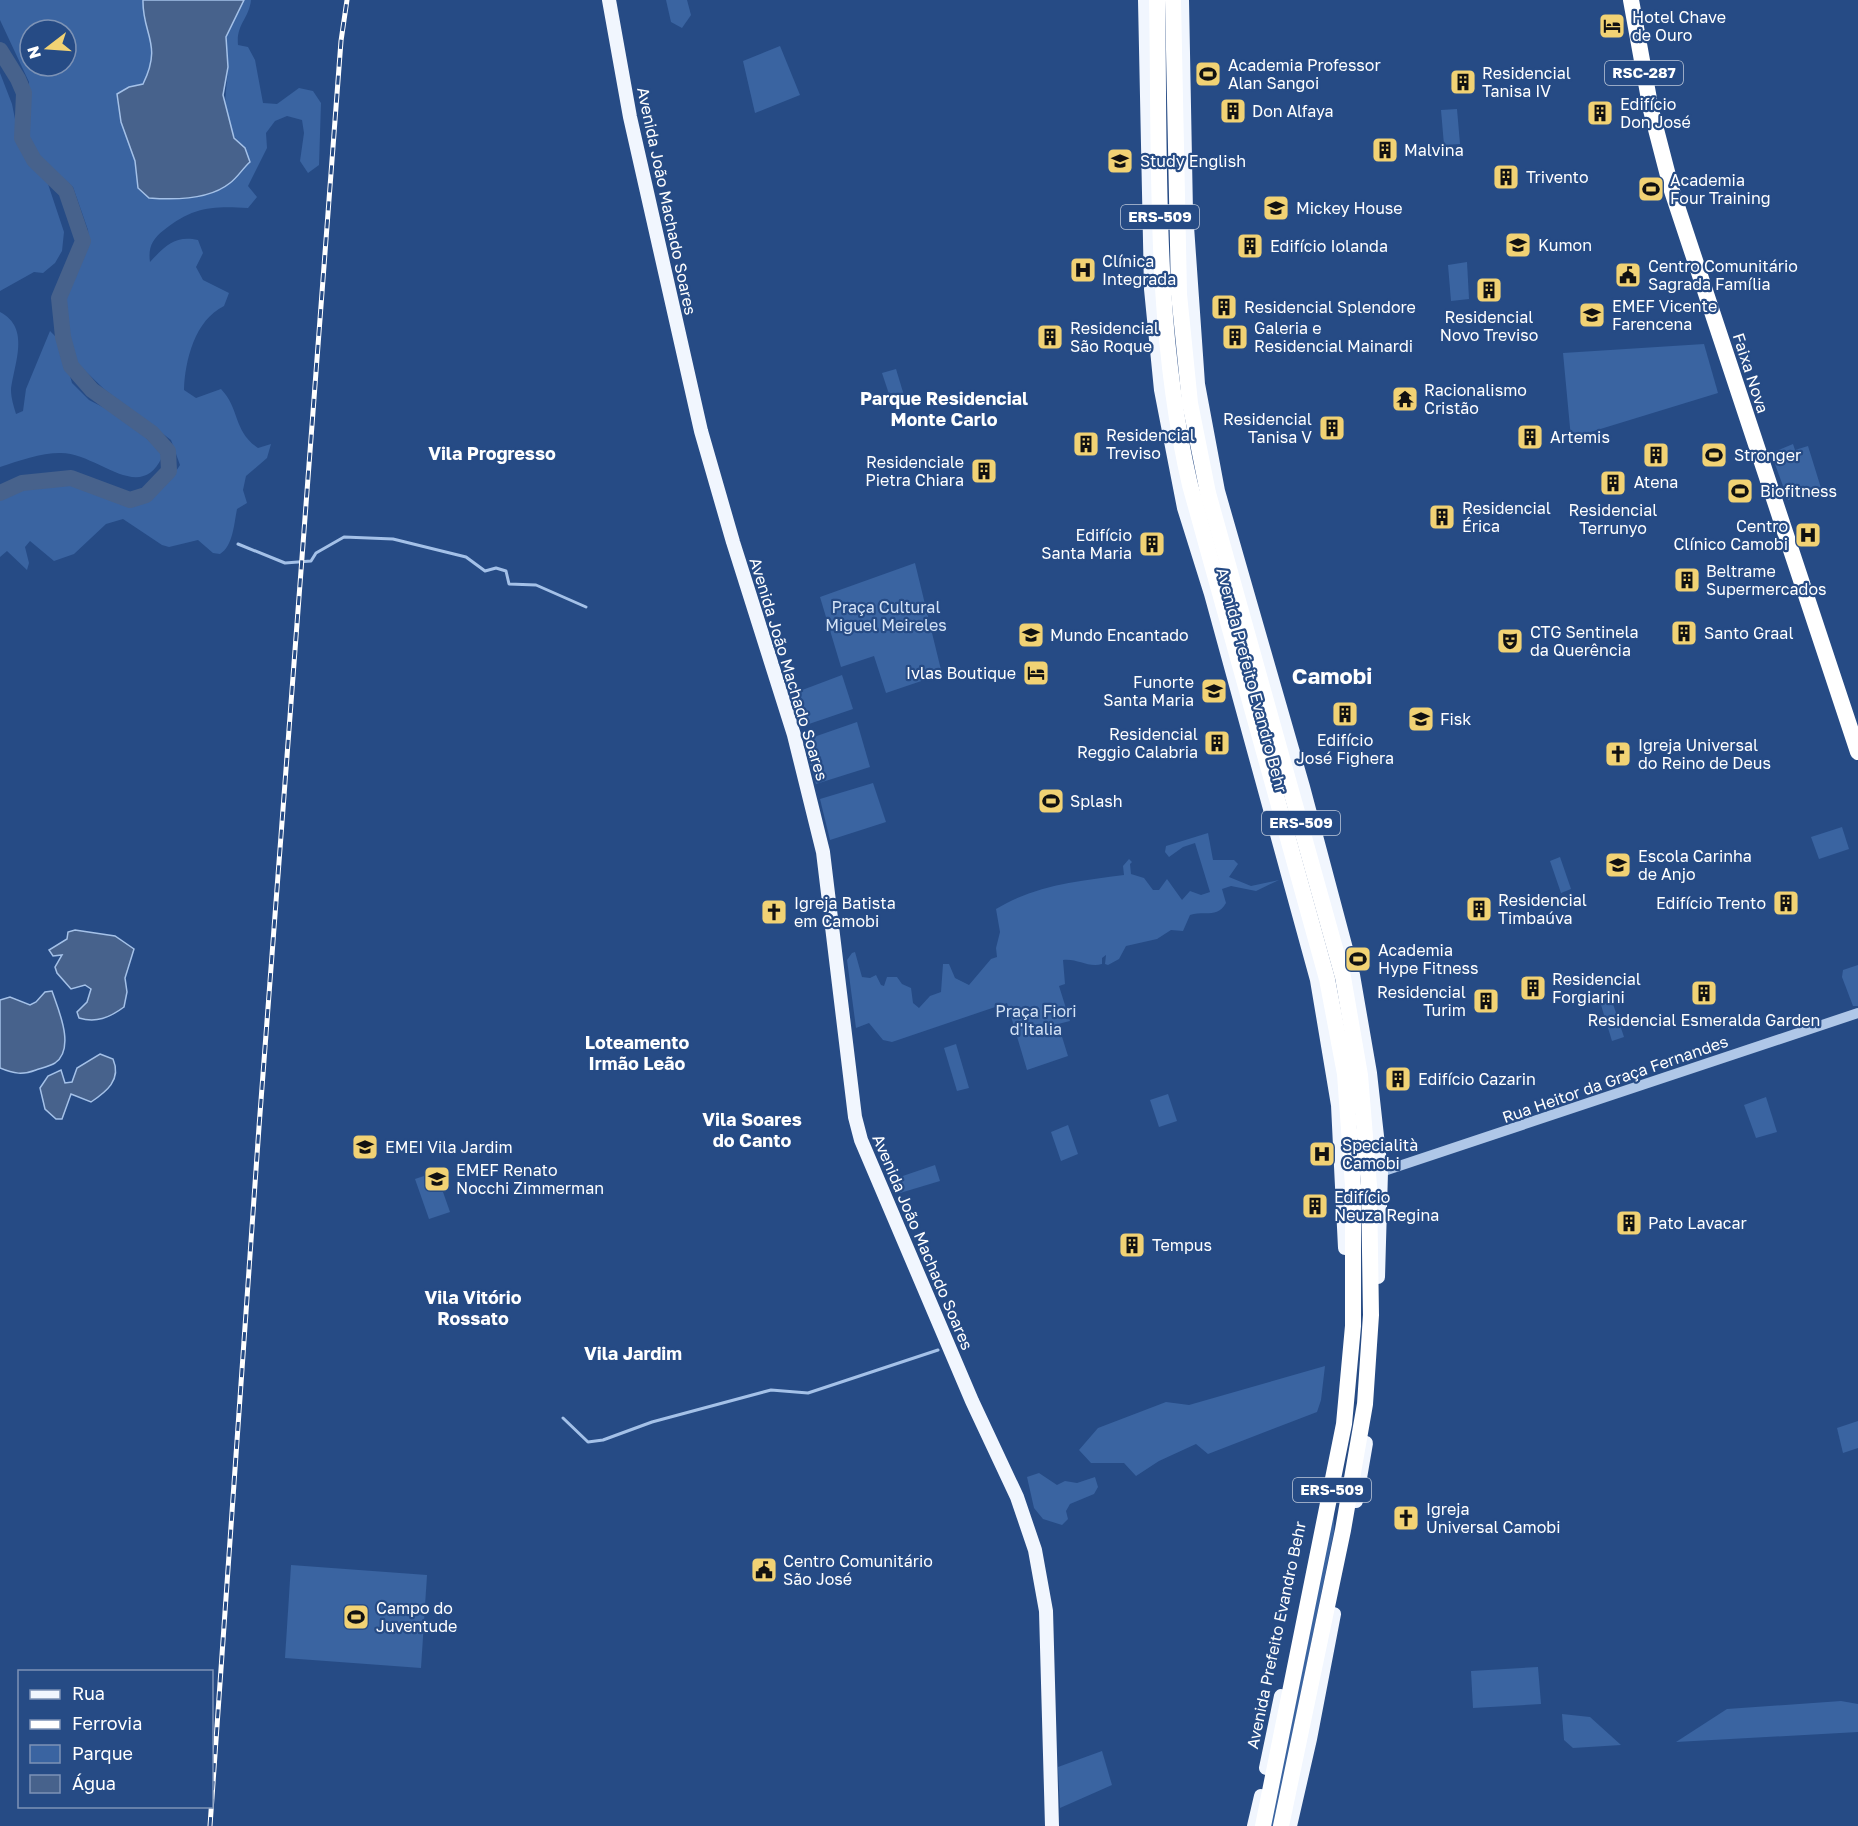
<svg xmlns="http://www.w3.org/2000/svg" width="1858" height="1826" viewBox="0 0 1858 1826" font-family="'Golos Text',sans-serif">
  <rect width="100%" height="100%" fill="#264b85"/>
  <g fill="#3a64a1" fill-rule="evenodd">
    <path d="M0,0H143C142,35 163,43 143,84L129,87L121,122L135,161L138,188C182,201 187,201 230,183L245,148C216,122 227,98 228,66C228,57 224,47 226,38C227,25 237,10 244,0H251C249,19 236,24 238,45L248,47L255,60L263,103L277,104L299,88L313,91L321,103L319,165L308,173L300,161L304,133L302,120L287,116L275,121L266,133L267,148L248,186L257,197L248,208C212,206 193,207 164,230C152,239 148,248 150,262C165,246 175,235 198,240L203,253L196,267L203,280L229,293L224,306C195,320 185,360 184,390L196,398L221,389C240,409 233,431 258,448L271,444L267,458L246,476L243,490L247,503L237,509C234,524 233,546 220,554L213,553L198,540L169,547L162,545L123,519L106,524L74,554L54,561L30,541L25,547L29,563L27,570L7,551L0,557V500C23,490 50,478 75,482C90,485 100,494 114,498C147,511 164,490 180,465L171,440L104,389L78,364L71,344L65,298L74,272L89,244L88,230L73,187L38,156L27,137L29,82L0,20ZM30,30H66V66H30Z"/>
    <path d="M666,0H687L691,15L682,28L671,22Z"/>
    <path d="M780,46L800,95L755,113L743,61Z"/>
    <path d="M0,73L12,104L21,149L48,184L64,232L62,251L55,263L43,273L34,272L0,291Z"/>
    <path d="M1457,109L1460,144L1444,145L1441,110Z"/>
    <path d="M1467,262L1469,299L1451,301L1448,265Z"/>
    <path d="M0,312C31,328 14,364 11,390C11,398 14,407 16,414L23,411L26,389L50,331L60,341L72,383L89,400L128,420L159,451L162,457C140,505 97,452 60,453C41,453 18,461 0,467Z"/>
    <path d="M1704,344L1718,393L1571,438L1563,353Z"/>
    <path d="M896,369L906,402L893,406L882,373Z"/>
    <path d="M1793,444L1795,450L1808,446L1821,488L1788,500L1771,453Z"/>
    <path d="M915,563L942,674L886,693L874,656L841,667L820,597Z"/>
    <path d="M842,675L853,709L806,725L797,723L789,695Z"/>
    <path d="M857,722L870,767L816,784L805,746L808,739Z"/>
    <path d="M873,783L886,822L830,840L820,799Z"/>
    <path d="M1842,827L1849,849L1819,859L1811,837Z"/>
    <path d="M1208,833L1213,860H1234L1238,864L1229,877L1251,886L1279,880L1256,891L1231,886L1222,889L1226,903C1217,919 1205,910 1190,915L1183,931L1171,930L1157,939L1126,946L1119,959L1108,965L1105,964L1106,955L1102,958V964C1088,968 1077,958 1063,960L1065,984L1059,986L1070,1021L1058,1024L1068,1056L1027,1070L1007,1003L892,1042L883,1040L869,1023L856,1028L847,960L852,953L855,952L862,977L870,978L876,975L881,985L884,986L887,977H897L902,984L911,988L913,1003L919,1008L930,996L941,992L943,964H949L955,978L969,985L991,959L997,957L996,948L1000,932L996,909C1035,885 1079,881 1124,875L1123,866L1129,859L1132,862L1130,864L1131,874L1144,878L1153,890H1159L1167,879L1182,900L1190,891L1201,895L1210,892L1195,843L1183,847L1169,857L1165,852L1166,846Z"/>
    <path d="M1560,857L1571,889L1561,893L1550,861Z"/>
    <path d="M1858,965V1006H1853L1842,977L1843,970Z"/>
    <path d="M1612,1001L1624,1037L1612,1041L1601,1005Z"/>
    <path d="M956,1044L969,1088L957,1091L944,1048Z"/>
    <path d="M1168,1094L1177,1121L1159,1127L1150,1100Z"/>
    <path d="M1766,1097L1777,1132L1756,1138L1744,1105Z"/>
    <path d="M1068,1125L1078,1154L1061,1161L1051,1132Z"/>
    <path d="M935,1165L940,1181L900,1193L894,1179Z"/>
    <path d="M436,1172L450,1212L429,1219L415,1179Z"/>
    <path d="M1325,1366L1321,1400L1317,1412L1208,1454L1196,1444L1159,1461L1136,1476L1124,1463H1091L1079,1450L1098,1428L1166,1402L1189,1405Z"/>
    <path d="M1858,1421V1448L1843,1453L1837,1428Z"/>
    <path d="M1039,1473L1057,1485L1065,1481L1077,1483L1095,1477L1098,1487L1094,1494L1070,1504L1066,1511L1068,1519L1062,1525L1043,1519L1034,1508L1027,1477Z"/>
    <path d="M1334,1507V1531L1274,1826H1268Z"/>
    <path d="M291,1565L427,1575L421,1668L285,1658Z"/>
    <path d="M1538,1667L1541,1704L1473,1708L1471,1671Z"/>
    <path d="M1841,1701L1858,1704V1732L1676,1742L1727,1709Z"/>
    <path d="M1562,1714L1590,1717L1621,1745L1573,1748L1564,1740Z"/>
    <path d="M1102,1751L1112,1785L1060,1808L1058,1767Z"/>
  </g>
  <g fill="#47628c" stroke="#a4c1e8" stroke-width="1.5">
    <path d="M143,0H244L226,37L228,67L223,95L234,138L245,148L250,162C243,168 238,177 230,183C209,200 174,200 149,198L138,188L135,161L121,122L117,94L129,87L143,84C163,44 142,34 143,0Z"/>
    <path d="M75,930L115,936L134,949L125,978L127,992L124,1007C109,1018 96,1023 79,1018L77,1012L87,1002L91,989L85,985L71,989L57,973L55,967L62,955L53,956L49,950L67,939L68,932Z"/>
    <path d="M52,991C58,1009 76,1048 55,1063C50,1066 42,1068 36,1070C23,1075 14,1074 0,1068V1000L10,997L30,1005L36,1002L45,992Z"/>
    <path d="M100,1054L113,1059C122,1080 106,1092 91,1102L71,1094L62,1119H56L45,1109L40,1088L48,1076L61,1070L65,1083L72,1082L77,1068Z"/>
  </g>
  <g fill="none" stroke-linecap="round" stroke-linejoin="round">
    <g stroke="#a4c1e8" stroke-width="3">
      <path d="M238,544L285,563L311,561L316,553L344,537L393,539L466,557L485,571L496,568L506,571L509,584L536,585L586,607"/>
      <path d="M563,1418L588,1442L603,1440L652,1422L771,1390L808,1393L938,1350"/>
    </g>
    <path stroke="#47628c" stroke-width="16" d="M0,50L18,79L24,93L22,138L34,160L66,191L83,241L59,298L63,337L71,366L92,390L152,433L168,451L169,471L146,495L130,500L71,478L22,483L0,493"/>
    <path stroke="#afc7e8" stroke-width="10" d="M1381,1172L1858,1013"/>
    <g stroke="#f1f6fe" stroke-width="14">
      <path d="M609,0L630,117L701,431L733,542L794,735L823,852L855,1117L861,1140L972,1401L1017,1497L1035,1550L1046,1611L1052,1826"/>
      <path d="M1145,0L1151,289L1161,390L1184,508L1211,594L1317,980L1338,1105L1345,1248"/>
      <path d="M1182,0L1186,212L1198,384L1218,491L1303,787L1353,975L1370,1073L1381,1172L1378,1277"/>
      <path d="M1356,1501L1366,1443"/>
      <path d="M1266,1768L1281,1696"/>
      <path d="M1254,1826L1261,1796"/>
      <path d="M1290,1826L1310,1739L1334,1614"/>
    </g>
    <g stroke="#fff" stroke-width="16">
      <path d="M1157,0C1160,162 1153,326 1190,485L1327,979L1345,1074L1353,1186V1326L1344,1424L1263,1826"/>
      <path d="M1173,0L1179,294L1190,403L1208,493L1343,977L1360,1075L1369,1186L1371,1315L1365,1404L1343,1530L1281,1826"/>
      <path d="M1631,0L1651,110L1672,191L1858,752"/>
    </g>
    <defs>
      <path id="rail" d="M210,1826L259,1127L341,41L347,0"/>
    </defs>
    <use href="#rail" stroke="#fff" stroke-width="5"/>
    <use href="#rail" stroke="#264b85" stroke-width="3" stroke-dasharray="9" stroke-linecap="butt"/>
  </g>
  <defs>
    <symbol id="hotel-square" viewBox="-11 -11 22 22"><rect x="-9" y="-9" width="18" height="18" rx="4" fill="#f1d274" stroke="#264b85"/><path d="M-6-4.5h1.5V1H6V5H4.5V3h-9V5H-6ZM-4 0a1.8 1.8 0 1 1 3.6 0ZM.5 0V-2.5h3Q6-2.5 6 0Z" fill="#111"/></symbol>
    <symbol id="stadium-square" viewBox="-11 -11 22 22"><rect x="-9" y="-9" width="18" height="18" rx="4" fill="#f1d274" stroke="#264b85"/><path d="M0-5a6.5 5 0 1 0 0 10a6.5 5 0 1 0 0-10ZM-3.5-1.8h7v3.6h-7Z" fill="#111"/></symbol>
    <symbol id="building-square" viewBox="-11 -11 22 22"><rect x="-9" y="-9" width="18" height="18" rx="4" fill="#f1d274" stroke="#264b85"/><path d="M-4-6H4V6H1V3H-1V6H-4ZM-2.5-4.3h1.7v1.8h-1.7ZM.8-4.3h1.7v1.8H.8ZM-2.5-1h1.7V.8h-1.7ZM.8-1h1.7V.8H.8Z" fill="#111"/></symbol>
    <symbol id="school-square" viewBox="-11 -11 22 22"><rect x="-9" y="-9" width="18" height="18" rx="4" fill="#f1d274" stroke="#264b85"/><path d="M0-5L7-2L0 1L-7-2ZM-4 1L0 2.5L4 1V4Q0 6-4 4Z" fill="#111"/></symbol>
    <symbol id="hospital-square" viewBox="-11 -11 22 22"><rect x="-9" y="-9" width="18" height="18" rx="4" fill="#f1d274" stroke="#264b85"/><path d="M-5-5h3v3.5h4V-5h3V5h-3V1.5h-4V5h-3Z" fill="#111"/></symbol>
    <symbol id="civic-square" viewBox="-11 -11 22 22"><rect x="-9" y="-9" width="18" height="18" rx="4" fill="#f1d274" stroke="#264b85"/><path d="M-.6-6.5H3V-4.5H.6V-3L4-1V1h2V6H-6V1h2V-1L-.6-3ZM-1.2 2.5V6h2.4V2.5Z" fill="#111"/></symbol>
    <symbol id="temple-square" viewBox="-11 -11 22 22"><rect x="-9" y="-9" width="18" height="18" rx="4" fill="#f1d274" stroke="#264b85"/><path d="M0-6L5-2H3V0L6.5 2.5H4V6H1.5V3h-3V6H-4V2.5H-6.5L-3 0V-2H-5Z" fill="#111"/></symbol>
    <symbol id="theatre-square" viewBox="-11 -11 22 22"><rect x="-9" y="-9" width="18" height="18" rx="4" fill="#f1d274" stroke="#264b85"/><path d="M-5-5.5Q0-4 5-5.5V0Q5 5 0 6Q-5 5-5 0ZM-3.3-2.5H-1v1.5H-3.3ZM1-2.5H3.3v1.5H1ZM-2.8 1Q0 5.5 2.8 1Z" fill="#111"/></symbol>
    <symbol id="university-square" viewBox="-11 -11 22 22"><rect x="-9" y="-9" width="18" height="18" rx="4" fill="#f1d274" stroke="#264b85"/><path d="M0-5L7-2L0 1L-7-2ZM-4 1L0 2.5L4 1V4Q0 6-4 4Z" fill="#111"/></symbol>
    <symbol id="church-square" viewBox="-11 -11 22 22"><rect x="-9" y="-9" width="18" height="18" rx="4" fill="#f1d274" stroke="#264b85"/><path d="M-1.2-6h2.4v3.5h3.3v2.4h-3.3V6h-2.4V-.1h-3.3v-2.4h3.3Z" fill="#111"/></symbol>
  </defs>
  <g fill-rule="evenodd">
    <use href="#hotel-square" x="1597" y="11" width="30" height="30"/>
    <use href="#stadium-square" x="1193" y="59" width="30" height="30"/>
    <use href="#building-square" x="1448" y="67" width="30" height="30"/>
    <use href="#building-square" x="1218" y="96" width="30" height="30"/>
    <use href="#building-square" x="1585" y="98" width="30" height="30"/>
    <use href="#building-square" x="1370" y="135" width="30" height="30"/>
    <use href="#school-square" x="1105" y="146" width="30" height="30"/>
    <use href="#building-square" x="1491" y="162" width="30" height="30"/>
    <use href="#stadium-square" x="1636" y="174" width="30" height="30"/>
    <use href="#school-square" x="1261" y="193" width="30" height="30"/>
    <use href="#school-square" x="1503" y="230" width="30" height="30"/>
    <use href="#building-square" x="1235" y="231" width="30" height="30"/>
    <use href="#hospital-square" x="1068" y="255" width="30" height="30"/>
    <use href="#civic-square" x="1613" y="260" width="30" height="30"/>
    <use href="#building-square" x="1474" y="275" width="30" height="30"/>
    <use href="#building-square" x="1209" y="292" width="30" height="30"/>
    <use href="#school-square" x="1577" y="300" width="30" height="30"/>
    <use href="#building-square" x="1035" y="322" width="30" height="30"/>
    <use href="#building-square" x="1220" y="322" width="30" height="30"/>
    <use href="#temple-square" x="1390" y="384" width="30" height="30"/>
    <use href="#building-square" x="1317" y="413" width="30" height="30"/>
    <use href="#building-square" x="1515" y="422" width="30" height="30"/>
    <use href="#building-square" x="1071" y="429" width="30" height="30"/>
    <use href="#building-square" x="1641" y="440" width="30" height="30"/>
    <use href="#stadium-square" x="1699" y="440" width="30" height="30"/>
    <use href="#building-square" x="969" y="456" width="30" height="30"/>
    <use href="#building-square" x="1598" y="468" width="30" height="30"/>
    <use href="#stadium-square" x="1725" y="476" width="30" height="30"/>
    <use href="#building-square" x="1427" y="502" width="30" height="30"/>
    <use href="#hospital-square" x="1793" y="520" width="30" height="30"/>
    <use href="#building-square" x="1137" y="529" width="30" height="30"/>
    <use href="#building-square" x="1672" y="565" width="30" height="30"/>
    <use href="#building-square" x="1669" y="618" width="30" height="30"/>
    <use href="#school-square" x="1016" y="620" width="30" height="30"/>
    <use href="#theatre-square" x="1495" y="626" width="30" height="30"/>
    <use href="#hotel-square" x="1021" y="658" width="30" height="30"/>
    <use href="#university-square" x="1199" y="676" width="30" height="30"/>
    <use href="#building-square" x="1330" y="699" width="30" height="30"/>
    <use href="#school-square" x="1406" y="704" width="30" height="30"/>
    <use href="#building-square" x="1202" y="728" width="30" height="30"/>
    <use href="#church-square" x="1603" y="739" width="30" height="30"/>
    <use href="#stadium-square" x="1036" y="786" width="30" height="30"/>
    <use href="#school-square" x="1603" y="850" width="30" height="30"/>
    <use href="#building-square" x="1771" y="888" width="30" height="30"/>
    <use href="#building-square" x="1464" y="894" width="30" height="30"/>
    <use href="#church-square" x="759" y="897" width="30" height="30"/>
    <use href="#stadium-square" x="1343" y="944" width="30" height="30"/>
    <use href="#building-square" x="1518" y="973" width="30" height="30"/>
    <use href="#building-square" x="1689" y="978" width="30" height="30"/>
    <use href="#building-square" x="1471" y="986" width="30" height="30"/>
    <use href="#building-square" x="1383" y="1064" width="30" height="30"/>
    <use href="#school-square" x="350" y="1132" width="30" height="30"/>
    <use href="#hospital-square" x="1307" y="1139" width="30" height="30"/>
    <use href="#school-square" x="422" y="1164" width="30" height="30"/>
    <use href="#building-square" x="1300" y="1191" width="30" height="30"/>
    <use href="#building-square" x="1614" y="1208" width="30" height="30"/>
    <use href="#building-square" x="1117" y="1230" width="30" height="30"/>
    <use href="#church-square" x="1391" y="1503" width="30" height="30"/>
    <use href="#civic-square" x="749" y="1555" width="30" height="30"/>
    <use href="#stadium-square" x="341" y="1602" width="30" height="30"/>
  </g>
  <g text-anchor="middle" stroke-width="4.5" stroke-linejoin="round" paint-order="stroke">
    <g fill="#264b85" stroke="#bec9da" stroke-width="1.5">
      <rect x="1605" y="61" width="78" height="24" rx="4.5"/>
      <rect x="1121" y="205" width="78" height="24" rx="4.5"/>
      <rect x="1262" y="811" width="78" height="24" rx="4.5"/>
      <rect x="1293" y="1478" width="78" height="24" rx="4.5"/>
    </g>
    <g font-size="15" font-weight="bold" fill="#fff">
      <text x="1644" y="78">RSC-287</text>
      <text x="1160" y="222">ERS-509</text>
      <text x="1301" y="828">ERS-509</text>
      <text x="1332" y="1495">ERS-509</text>
    </g>
    <g font-size="16" fill="#fff" stroke="#264b85" text-anchor="start">
      <text x="1632" y="23">Hotel Chave<tspan x="1632" dy="18">de Ouro</tspan></text>
      <text x="1228" y="71">Academia Professor<tspan x="1228" dy="18">Alan Sangoi</tspan></text>
      <text x="1482" y="79">Residencial<tspan x="1482" dy="18">Tanisa IV</tspan></text>
      <text x="1620" y="110">Edifício<tspan x="1620" dy="18">Don José</tspan></text>
      <text x="1252" y="117">Don Alfaya</text>
      <text x="1404" y="156">Malvina</text>
      <text x="1140" y="167">Study English</text>
      <text x="1526" y="183">Trivento</text>
      <text x="1670" y="186">Academia<tspan x="1670" dy="18">Four Training</tspan></text>
      <text x="1296" y="214">Mickey House</text>
      <text x="1538" y="251">Kumon</text>
      <text x="1270" y="252">Edifício Iolanda</text>
      <text x="1102" y="267">Clínica<tspan x="1102" dy="18">Integrada</tspan></text>
      <text x="1648" y="272">Centro Comunitário<tspan x="1648" dy="18">Sagrada Família</tspan></text>
      <text x="1612" y="312">EMEF Vicente<tspan x="1612" dy="18">Farencena</tspan></text>
      <text x="1244" y="313">Residencial Splendore</text>
      <text x="1489" y="323" text-anchor="middle">Residencial<tspan x="1489" dy="18">Novo Treviso</tspan></text>
      <text x="1070" y="334">Residencial<tspan x="1070" dy="18">São Roque</tspan></text>
      <text x="1254" y="334">Galeria e<tspan x="1254" dy="18">Residencial Mainardi</tspan></text>
      <text x="1424" y="396">Racionalismo<tspan x="1424" dy="18">Cristão</tspan></text>
      <text x="1312" y="425" text-anchor="end">Residencial<tspan x="1312" dy="18">Tanisa V</tspan></text>
      <text x="1106" y="441">Residencial<tspan x="1106" dy="18">Treviso</tspan></text>
      <text x="1550" y="443">Artemis</text>
      <text x="1734" y="461">Stronger</text>
      <text x="964" y="468" text-anchor="end">Residenciale<tspan x="964" dy="18">Pietra Chiara</tspan></text>
      <text x="1656" y="488" text-anchor="middle">Atena</text>
      <text x="1760" y="497">Biofitness</text>
      <text x="1462" y="514">Residencial<tspan x="1462" dy="18">Érica</tspan></text>
      <text x="1613" y="516" text-anchor="middle">Residencial<tspan x="1613" dy="18">Terrunyo</tspan></text>
      <text x="1788" y="532" text-anchor="end">Centro<tspan x="1788" dy="18">Clínico Camobi</tspan></text>
      <text x="1132" y="541" text-anchor="end">Edifício<tspan x="1132" dy="18">Santa Maria</tspan></text>
      <text x="1706" y="577">Beltrame<tspan x="1706" dy="18">Supermercados</tspan></text>
      <text x="1530" y="638">CTG Sentinela<tspan x="1530" dy="18">da Querência</tspan></text>
      <text x="1704" y="639">Santo Graal</text>
      <text x="1050" y="641">Mundo Encantado</text>
      <text x="1016" y="679" text-anchor="end">Ivlas Boutique</text>
      <text x="1194" y="688" text-anchor="end">Funorte<tspan x="1194" dy="18">Santa Maria</tspan></text>
      <text x="1440" y="725">Fisk</text>
      <text x="1198" y="740" text-anchor="end">Residencial<tspan x="1198" dy="18">Reggio Calabria</tspan></text>
      <text x="1345" y="746" text-anchor="middle">Edifício<tspan x="1345" dy="18">José Fighera</tspan></text>
      <text x="1638" y="751">Igreja Universal<tspan x="1638" dy="18">do Reino de Deus</tspan></text>
      <text x="1070" y="807">Splash</text>
      <text x="1638" y="862">Escola Carinha<tspan x="1638" dy="18">de Anjo</tspan></text>
      <text x="1498" y="906">Residencial<tspan x="1498" dy="18">Timbaúva</tspan></text>
      <text x="794" y="909">Igreja Batista<tspan x="794" dy="18">em Camobi</tspan></text>
      <text x="1766" y="909" text-anchor="end">Edifício Trento</text>
      <text x="1378" y="956">Academia<tspan x="1378" dy="18">Hype Fitness</tspan></text>
      <text x="1552" y="985">Residencial<tspan x="1552" dy="18">Forgiarini</tspan></text>
      <text x="1466" y="998" text-anchor="end">Residencial<tspan x="1466" dy="18">Turim</tspan></text>
      <text x="1704" y="1026" text-anchor="middle">Residencial Esmeralda Garden</text>
      <text x="1418" y="1085">Edifício Cazarin</text>
      <text x="1342" y="1151">Specialità<tspan x="1342" dy="18">Camobi</tspan></text>
      <text x="385" y="1153">EMEI Vila Jardim</text>
      <text x="456" y="1176">EMEF Renato<tspan x="456" dy="18">Nocchi Zimmerman</tspan></text>
      <text x="1334" y="1203">Edifício<tspan x="1334" dy="18">Neuza Regina</tspan></text>
      <text x="1648" y="1229">Pato Lavacar</text>
      <text x="1152" y="1251">Tempus</text>
      <text x="1426" y="1515">Igreja<tspan x="1426" dy="18">Universal Camobi</tspan></text>
      <text x="783" y="1567">Centro Comunitário<tspan x="783" dy="18">São José</tspan></text>
      <text x="376" y="1614">Campo do<tspan x="376" dy="18">Juventude</tspan></text>
    </g>
    <g font-size="16" fill="#fff" stroke="#264b85">
      <text transform="translate(667 201) rotate(78)" y="6">Avenida João Machado Soares</text>
      <text transform="translate(1751 373) rotate(72)" y="6">Faixa Nova</text>
      <text transform="translate(789 669) rotate(73)" y="6">Avenida João Machado Soares</text>
      <text transform="translate(1252 680) rotate(75)" y="6">Avenida Prefeito Evandro Behr</text>
      <text transform="translate(1615 1079) rotate(-19)" y="6">Rua Heitor da Graça Fernandes</text>
      <text transform="translate(923 1242) rotate(67)" y="6">Avenida João Machado Soares</text>
      <text transform="translate(1276 1635) rotate(-78)" y="6">Avenida Prefeito Evandro Behr</text>
    </g>
    <g font-size="16" fill="#d3e2f6" stroke="#264b85">
      <text x="886" y="613">Praça Cultural<tspan x="886" dy="18">Miguel Meireles</tspan></text>
      <text x="1036" y="1017">Praça Fiori<tspan x="1036" dy="18">d'Italia</tspan></text>
    </g>
    <g font-size="18" font-weight="bold" fill="#fff" stroke="#264b85">
      <text x="944" y="405">Parque Residencial<tspan x="944" dy="21">Monte Carlo</tspan></text>
      <text x="492" y="460">Vila Progresso</text>
      <text x="637" y="1049">Loteamento<tspan x="637" dy="21">Irmão Leão</tspan></text>
      <text x="752" y="1126">Vila Soares<tspan x="752" dy="21">do Canto</tspan></text>
      <text x="473" y="1304">Vila Vitório<tspan x="473" dy="21">Rossato</tspan></text>
      <text x="633" y="1360">Vila Jardim</text>
    </g>
    <g font-size="22" font-weight="bold" fill="#fff" stroke="#264b85">
      <text x="1332" y="684">Camobi</text>
    </g>
  </g>
  <rect x="18" y="1670" width="195" height="138" fill="#264b85" stroke="#7d93b6" stroke-width="1.5"/>
  <rect x="30" y="1690" width="30" height="9" fill="#f1f6fe" stroke="#7d93b6" stroke-width="1.5"/>
  <text x="72" y="1700" font-size="18" fill="#ffffff">Rua</text>
  <rect x="30" y="1720" width="30" height="9" fill="#ffffff" stroke="#7d93b6" stroke-width="1.5"/>
  <text x="72" y="1730" font-size="18" fill="#ffffff">Ferrovia</text>
  <rect x="30" y="1745" width="30" height="18" fill="#3a64a1" stroke="#7d93b6" stroke-width="1.5"/>
  <text x="72" y="1760" font-size="18" fill="#ffffff">Parque</text>
  <rect x="30" y="1775" width="30" height="18" fill="#47628c" stroke="#7d93b6" stroke-width="1.5"/>
  <text x="72" y="1790" font-size="18" fill="#ffffff">Água</text>
  <g transform="translate(48 48) rotate(253)"><circle r="28" fill="#264b85" stroke="#7d93b6" stroke-width="1.5"/>
  <path d="M0-4.5L10 22L0 15L-10 22Z" fill="#f1d274"/>
  <text y="-9" font-size="16" font-weight="bold" text-anchor="middle" fill="#ffffff">N</text>
  </g>
</svg>
